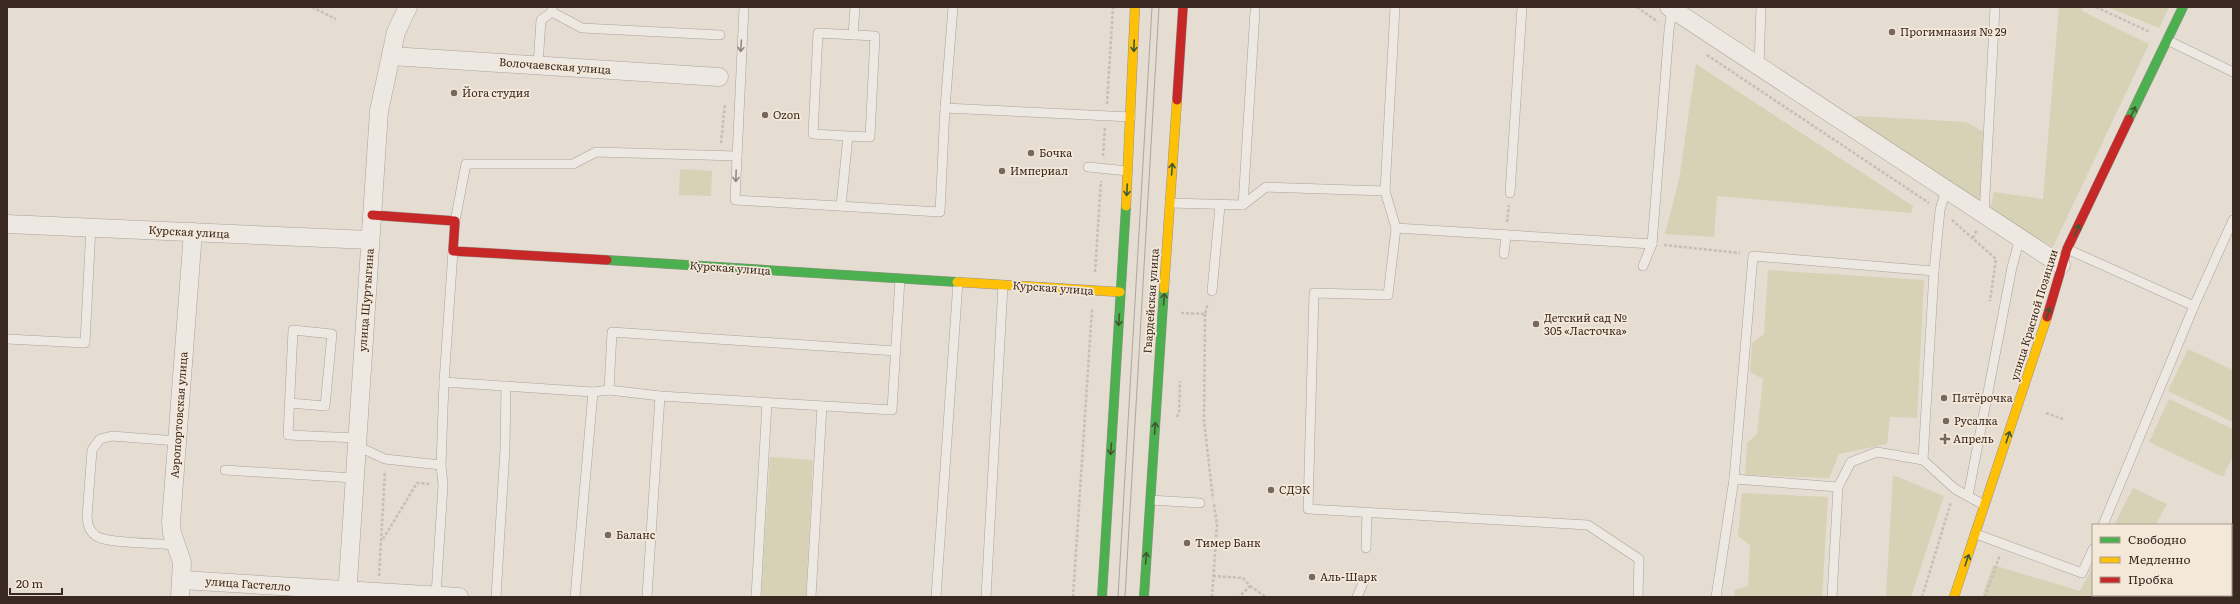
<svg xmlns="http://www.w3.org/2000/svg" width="2240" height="604" viewBox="0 0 2240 604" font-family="Literata,serif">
  <rect width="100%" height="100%" fill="#e5dcd2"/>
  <g fill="#d7d1b5">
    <path d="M2059,7H2082V11L2149,44L2053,247L1990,210L1994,192L2043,199Z"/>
    <path d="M2108,7H2169L2159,28Z"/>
    <path d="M1696,64L1913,206L1911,213L1717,196L1714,237L1665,234L1679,180Z"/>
    <path d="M1856,116L1966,122L1984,132L1980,207L1852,123Z"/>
    <path d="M680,169L712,171L711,196L679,195Z"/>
    <path d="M1768,270L1924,280L1917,418L1890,417L1887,444L1839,454L1829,478L1745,475L1747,443L1757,434L1763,379L1750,372L1752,343L1764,334Z"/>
    <path d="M2188,349L2233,370V422L2168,391Z"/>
    <path d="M2169,399L2233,429V456L2223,477L2149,442Z"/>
    <path d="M770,457L813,460L806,597H761Z"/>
    <path d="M1893,475L1944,496L1911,597H1886Z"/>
    <path d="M2133,488L2167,504L2155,525H2114Z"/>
    <path d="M1742,493L1828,497L1822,597H1734L1735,590L1748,586L1750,545L1738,536Z"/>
    <path d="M2233,528V597H2185L2186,595H2231V531Z"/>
    <path d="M1993,565L2080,591L2093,566V595H2118L2117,597H1982Z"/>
  </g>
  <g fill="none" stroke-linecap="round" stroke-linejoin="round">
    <defs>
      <g id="lane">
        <path d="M744,7L735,200L940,212L945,108L1131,117"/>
        <path d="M552,12L582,28L720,35"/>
        <path d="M853,35L855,7"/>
        <path d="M2167,40L2233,72"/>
        <path d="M538,65L541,20L552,12V7"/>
        <path d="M1759,66L1761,7"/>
        <path d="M945,108L953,7"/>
        <path d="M1088,167L1128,171"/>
        <path d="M1385,191L1395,7"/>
        <path d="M1510,193L1522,7"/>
        <path d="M1170,203L1243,205L1266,187L1385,191L1396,228L1652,244L1669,30L1672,9"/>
        <path d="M1243,205L1255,11"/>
        <path d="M841,206L848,136L870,137L875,36L818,33L813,134L848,136"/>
        <path d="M1984,214L1995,7"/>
        <path d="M455,221L466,164H573L596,152L737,156"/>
        <path d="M1396,228L1388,295L1314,293L1308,509L1588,525L1639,559L1638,597"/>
        <path d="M2067,249L2194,306L2233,220"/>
        <path d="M1504,254L1506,235"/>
        <path d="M1643,266L1652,244"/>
        <path d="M1934,271L1923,460L1955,489L1984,505"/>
        <path d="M1212,291L1220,206"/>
        <path d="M7,339L85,343L91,227"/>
        <path d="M444,382L453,251"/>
        <path d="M609,390L660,396L892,410L900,278"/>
        <path d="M290,403L325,406L332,334L293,330L288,435L357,438"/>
        <path d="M357,446L385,459L441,465L444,382L593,392L609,390L612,332L896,351"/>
        <path d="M225,470L354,478"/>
        <path d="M1734,479L1838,487"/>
        <path d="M1968,496L2012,267L2020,238"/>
        <path d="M1150,500L1200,503"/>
        <path d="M2103,525L2194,306"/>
        <path d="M1976,534L2082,573L2093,549"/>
        <path d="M176,545C160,543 108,544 96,536C89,531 88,525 87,517L92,450L100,439L112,436L177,441"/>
        <path d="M1366,548L1367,512"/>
        <path d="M436,595L443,485L441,465"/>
        <path d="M496,597L505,449L506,386"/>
        <path d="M575,597L593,392"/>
        <path d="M647,597L660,396"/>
        <path d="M756,597L767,403"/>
        <path d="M811,597L822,406"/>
        <path d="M936,597L958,282"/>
        <path d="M986,597L1003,285"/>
        <path d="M1357,597L1365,578"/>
        <path d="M1716,597L1734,479L1753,256L1934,271L1940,210L1946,190"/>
        <path d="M1832,597L1838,487L1851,462L1877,452L1923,460"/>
      </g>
      <g id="street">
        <path d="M1669,7L2061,265"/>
        <path d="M391,56L719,77"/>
        <path d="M7,224L370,240"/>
        <path d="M182,580L459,597"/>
        <path d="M180,597L182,562L172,533L171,522L193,232"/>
        <path d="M347,597L379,111L396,32L408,7"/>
      </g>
      <g id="fast">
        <path d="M2129,119L2183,7"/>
        <path d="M607,260L957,282"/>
        <path d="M1102,597L1126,206"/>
        <path d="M1144,597L1164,289"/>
      </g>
      <g id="slow">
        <path d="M1126,206L1135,7"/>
        <path d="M957,282L1120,292"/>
        <path d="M1164,289L1177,100"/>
        <path d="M1954,597L2047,317"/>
      </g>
      <g id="jam">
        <path d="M1177,100L1183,7"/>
        <path d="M372,215L455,221L453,251L607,260"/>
        <path d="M2047,317L2067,249L2129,119"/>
      </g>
    </defs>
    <use href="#lane" stroke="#aba29a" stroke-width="10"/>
    <use href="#street" stroke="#aba29a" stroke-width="19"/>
    <use href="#fast" stroke="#9a918a" stroke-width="10"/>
    <use href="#slow" stroke="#9a918a" stroke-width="10"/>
    <use href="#jam" stroke="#9a918a" stroke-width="10"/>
    <g stroke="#c6bfb9" stroke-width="2.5" stroke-dasharray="3 2" stroke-linecap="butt">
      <path d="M312,7L336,19"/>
      <path d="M1637,7L1658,22"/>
      <path d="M2096,7L2150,32"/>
      <path d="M1707,55L1929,203"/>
      <path d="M1107,104L1113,7"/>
      <path d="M721,143L725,104"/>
      <path d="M1103,156L1105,127"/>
      <path d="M1952,220L1996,259L1990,301"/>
      <path d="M1507,222L1509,205"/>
      <path d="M1973,238L1977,229"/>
      <path d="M1664,245L1740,253"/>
      <path d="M1095,272L1101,181"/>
      <path d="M1181,313L1205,314L1208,303"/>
      <path d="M1205,314L1204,421L1213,499"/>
      <path d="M2046,413L2063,419"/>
      <path d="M1177,417L1179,413L1180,381"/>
      <path d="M383,539L417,483L430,484"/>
      <path d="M379,576L385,471"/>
      <path d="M1213,576L1243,578L1250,586L1239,597"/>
      <path d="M1250,586L1266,597"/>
      <path d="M1073,597L1092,309"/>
      <path d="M1212,597L1217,525L1214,504"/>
      <path d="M1922,597L1951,502"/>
      <path d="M1985,597L2000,555"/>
    </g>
    <use href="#lane" stroke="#eee8e2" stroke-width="9"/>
    <use href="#street" stroke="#eee8e2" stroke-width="18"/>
    <use href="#fast" stroke="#4caf50" stroke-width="9"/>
    <use href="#slow" stroke="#ffc107" stroke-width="9"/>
    <use href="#jam" stroke="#c62828" stroke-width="9"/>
    <g stroke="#ada7a2" stroke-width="1">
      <path d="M1118,597L1152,7"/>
      <path d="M1125,597L1159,7"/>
    </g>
  </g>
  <defs><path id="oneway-shaft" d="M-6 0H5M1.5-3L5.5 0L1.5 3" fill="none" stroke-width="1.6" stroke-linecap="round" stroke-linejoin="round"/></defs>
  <g stroke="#948882">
    <use href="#oneway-shaft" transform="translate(741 46) rotate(94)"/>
    <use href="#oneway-shaft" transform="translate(736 176) rotate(92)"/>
  </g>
  <g stroke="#405831">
    <use href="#oneway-shaft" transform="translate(1134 46) rotate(92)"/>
    <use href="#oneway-shaft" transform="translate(2133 112) rotate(-65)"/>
    <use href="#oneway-shaft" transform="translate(1172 169) rotate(-86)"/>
    <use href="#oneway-shaft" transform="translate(1127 190) rotate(93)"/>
    <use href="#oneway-shaft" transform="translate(2077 230) rotate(-65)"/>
    <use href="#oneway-shaft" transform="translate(1164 299) rotate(-86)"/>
    <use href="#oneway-shaft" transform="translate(2048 313) rotate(-72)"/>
    <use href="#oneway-shaft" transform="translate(1119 320) rotate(94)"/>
    <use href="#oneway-shaft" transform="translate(1155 428) rotate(-86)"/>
    <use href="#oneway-shaft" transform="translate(2008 437) rotate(-72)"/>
    <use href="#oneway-shaft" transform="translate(1111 449) rotate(94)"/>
    <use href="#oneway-shaft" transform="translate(1146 558) rotate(-86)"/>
    <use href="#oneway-shaft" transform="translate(1967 560) rotate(-71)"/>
  </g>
  <g fill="#76685f" stroke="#f4e8d9" stroke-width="1.5">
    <circle cx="1892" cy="32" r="4"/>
    <circle cx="454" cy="93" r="4"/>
    <circle cx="765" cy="115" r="4"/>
    <circle cx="1031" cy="153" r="4"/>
    <circle cx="1002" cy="171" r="4"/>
    <circle cx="1536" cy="324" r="4"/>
    <circle cx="1944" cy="398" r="4"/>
    <circle cx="1946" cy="421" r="4"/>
    <path d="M1943 433h4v4h4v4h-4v4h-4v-4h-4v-4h4z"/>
    <circle cx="1271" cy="490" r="4"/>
    <circle cx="608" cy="535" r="4"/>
    <circle cx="1187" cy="543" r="4"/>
    <circle cx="1312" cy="577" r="4"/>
  </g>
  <g text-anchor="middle" stroke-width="3.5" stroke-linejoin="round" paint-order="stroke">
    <g font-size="11" fill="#3a2921" stroke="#f4e8d9" text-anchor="start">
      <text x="1900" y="36">Прогимназия № 29</text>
      <text x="462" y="97">Йога студия</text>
      <text x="773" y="119">Ozon</text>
      <text x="1039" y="157">Бочка</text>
      <text x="1010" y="175">Империал</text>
      <text x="1544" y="322">Детский сад №<tspan x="1544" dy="13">305 «Ласточка»</tspan></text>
      <text x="1952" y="402">Пятёрочка</text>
      <text x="1954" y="425">Русалка</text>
      <text x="1953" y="443">Апрель</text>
      <text x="1279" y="494">СДЭК</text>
      <text x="616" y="539">Баланс</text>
      <text x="1195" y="547">Тимер Банк</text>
      <text x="1320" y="581">Аль-Шарк</text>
    </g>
    <g font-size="11" fill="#3a2921" stroke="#f4e8d9">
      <text transform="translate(555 66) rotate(4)" y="4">Волочаевская улица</text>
      <text transform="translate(189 232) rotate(3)" y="4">Курская улица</text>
      <text transform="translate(730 268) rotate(4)" y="4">Курская улица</text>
      <text transform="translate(1053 288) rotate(4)" y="4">Курская улица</text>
      <text transform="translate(366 300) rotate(-86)" y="4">улица Шуртыгина</text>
      <text transform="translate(1151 301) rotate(-86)" y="4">Гвардейская улица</text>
      <text transform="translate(2034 315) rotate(-73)" y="4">улица Красной Позиции</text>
      <text transform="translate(179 415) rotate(-86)" y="4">Аэропортовская улица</text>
      <text transform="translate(248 584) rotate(4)" y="4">улица Гастелло</text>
    </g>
  </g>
  <rect width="2240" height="604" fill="none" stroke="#3a2921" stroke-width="16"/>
  <rect x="2092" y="524" width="140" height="72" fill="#f4e8d9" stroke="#aa9c8f"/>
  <rect x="2100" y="537" width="20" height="6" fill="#4caf50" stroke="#aa9c8f"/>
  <text x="2128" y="544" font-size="12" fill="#3a2921">Свободно</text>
  <rect x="2100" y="557" width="20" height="6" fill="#ffc107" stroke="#aa9c8f"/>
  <text x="2128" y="564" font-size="12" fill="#3a2921">Медленно</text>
  <rect x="2100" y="577" width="20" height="6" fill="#c62828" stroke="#aa9c8f"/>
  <text x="2128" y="584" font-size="12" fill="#3a2921">Пробка</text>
  <path d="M10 588v6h52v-6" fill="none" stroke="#3a2921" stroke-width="2"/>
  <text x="16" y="588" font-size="12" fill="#3a2921" stroke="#f4e8d9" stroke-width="3" paint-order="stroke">20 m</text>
</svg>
